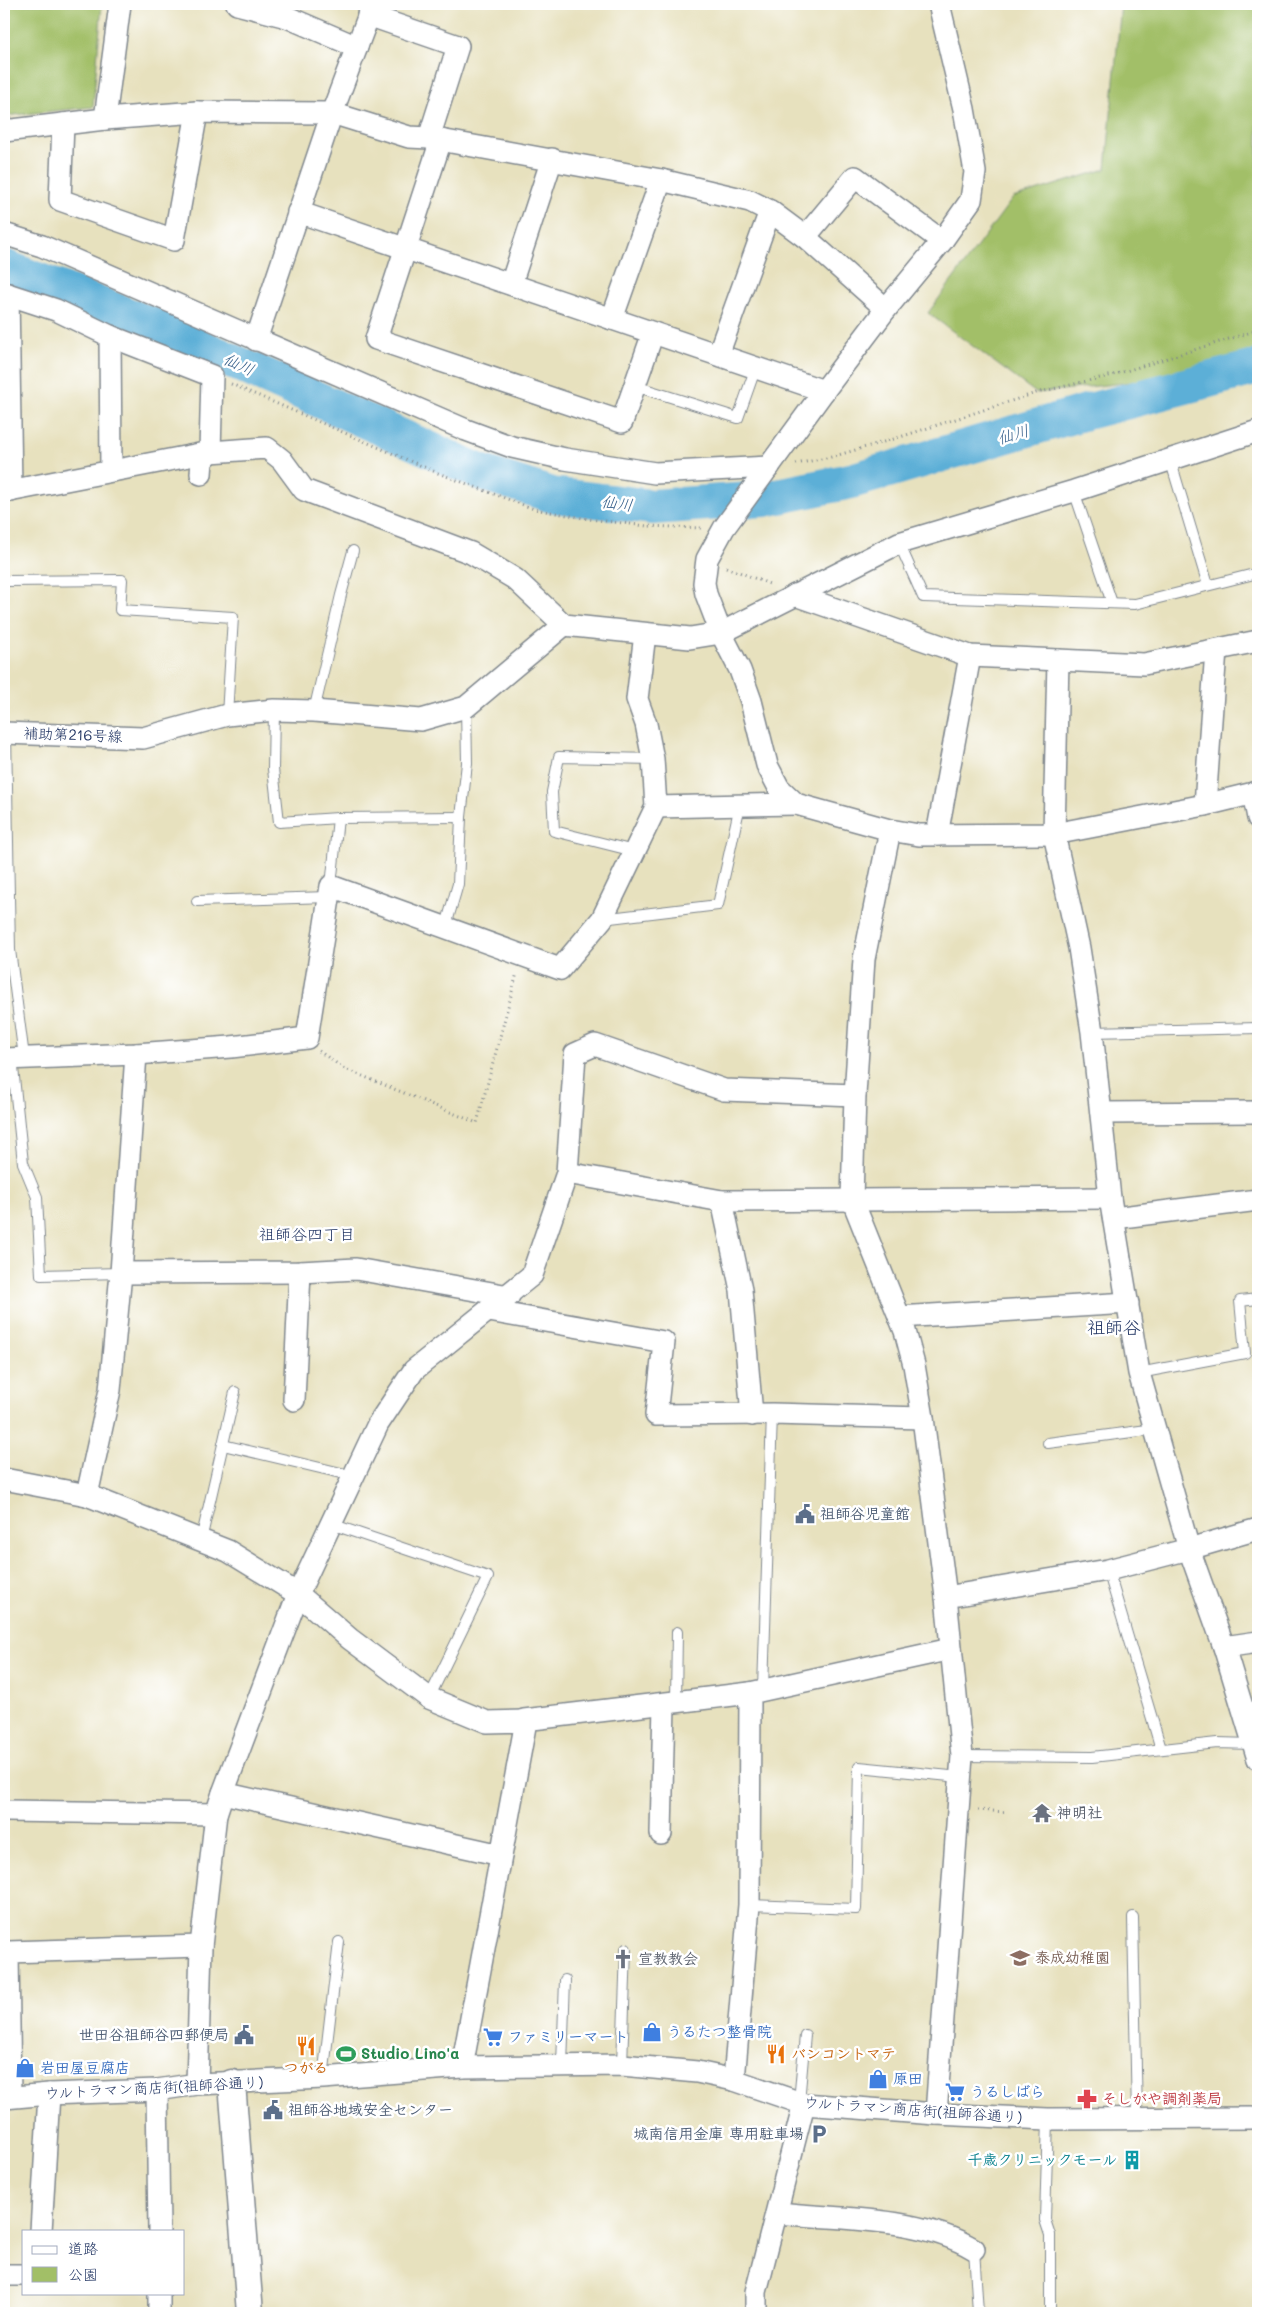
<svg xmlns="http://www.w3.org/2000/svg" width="1262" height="2317" viewBox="0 0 1262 2317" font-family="Mali,'Klee One',sans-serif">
  <rect width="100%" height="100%" fill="#fff"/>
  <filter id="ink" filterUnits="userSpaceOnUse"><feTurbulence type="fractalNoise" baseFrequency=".02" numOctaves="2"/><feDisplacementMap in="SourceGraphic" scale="10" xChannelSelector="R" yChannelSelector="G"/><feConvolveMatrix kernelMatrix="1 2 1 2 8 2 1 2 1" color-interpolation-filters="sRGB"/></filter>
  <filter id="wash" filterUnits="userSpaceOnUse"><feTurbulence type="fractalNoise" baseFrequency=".0096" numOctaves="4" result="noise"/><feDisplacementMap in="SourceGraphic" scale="20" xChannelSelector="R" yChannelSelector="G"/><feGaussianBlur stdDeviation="1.12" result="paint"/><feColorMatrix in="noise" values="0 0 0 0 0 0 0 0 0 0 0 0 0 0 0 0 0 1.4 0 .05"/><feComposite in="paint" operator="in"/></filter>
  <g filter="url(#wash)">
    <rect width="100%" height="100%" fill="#e7e1be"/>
    <g fill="#a2bf67" stroke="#5e7762">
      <path d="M4,4H102L93,107L4,116Z"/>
      <path d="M1121,4H1258V366L1256,368L1036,393L928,313L1013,198L1106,169Z"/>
    </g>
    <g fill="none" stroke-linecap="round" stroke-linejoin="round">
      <path stroke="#5bafd7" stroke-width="36" d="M4,267L145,322L480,472L552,495L652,507L764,499L851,481L1086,412L1258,367"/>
    </g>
  </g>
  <g filter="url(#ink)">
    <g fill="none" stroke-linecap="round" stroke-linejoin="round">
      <defs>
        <g id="service">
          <path d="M635,386L738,418L756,367"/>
          <path d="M1170,459L1208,585"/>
          <path d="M1074,491L1112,603"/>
          <path d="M899,543L923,597L1135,604L1258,573"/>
          <path d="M4,581L122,580L120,610L233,617L227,715"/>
          <path d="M274,710L273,769L279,822L338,818L461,817"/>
          <path d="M314,711L341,595L353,551"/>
          <path d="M6,733L10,950L24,1057"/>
          <path d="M634,851L554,831L552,792L559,757L653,759"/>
          <path d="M331,886L338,818"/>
          <path d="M197,901L329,897"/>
          <path d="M602,919L718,905L740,805"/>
          <path d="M445,929L458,884L461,817L467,763L466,707"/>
          <path d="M1092,1032L1258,1028"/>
          <path d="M12,1058L23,1163L37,1197L41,1275L121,1273"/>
          <path d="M1139,1373L1245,1353L1240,1301L1258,1299"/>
          <path d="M1048,1443L1155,1429"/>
          <path d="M223,1445L354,1476"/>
          <path d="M331,1524L488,1577L429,1698"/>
          <path d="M201,1540L235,1392"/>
          <path d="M1108,1570L1161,1749"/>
          <path d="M763,1689L772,1414"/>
          <path d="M676,1702L677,1632"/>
          <path d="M962,1756L1092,1757L1217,1743L1253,1744"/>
          <path d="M749,1905L856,1909L859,1767L960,1777"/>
          <path d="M1133,1917L1137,2119"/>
          <path d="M562,2065L565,1980"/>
          <path d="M622,2065L626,1949"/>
          <path d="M323,2078L339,1942"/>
          <path d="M799,2102L805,2035"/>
          <path d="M1048,2119L1045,2220L1050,2235V2313"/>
          <path d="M974,2249L978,2313"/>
        </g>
        <g id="minor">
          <path d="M237,4L287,17L357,47"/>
          <path d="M939,4L964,109L975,172L971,200L942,241L886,309L824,391L724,528L707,559L704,583L706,594L721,633L740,670L751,701L767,765L779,788L796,804L890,830L919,835L1054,834L1205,805L1258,792"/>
          <path d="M368,15L458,46L429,138"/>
          <path d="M105,119L120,4"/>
          <path d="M63,124L60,200L174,240L197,112"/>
          <path d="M4,131L105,119L197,112L332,113L409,137L429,138L661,180L750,201L770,211L805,237L886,309"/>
          <path d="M441,140L376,339L622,422L653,333"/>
          <path d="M298,212L824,391"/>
          <path d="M4,234L42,246L466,430L512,447L565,459L655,473L769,467"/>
          <path d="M805,237L855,177L942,241"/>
          <path d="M511,284L552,159"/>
          <path d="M4,293L56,310L110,336L212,376L210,452L202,461L201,474"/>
          <path d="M8,294L11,491"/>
          <path d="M612,319L661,180"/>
          <path d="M110,336L111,470"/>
          <path d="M256,340L332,113L373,4"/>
          <path d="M718,355L770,211"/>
          <path d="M4,492L210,452L267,448L282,460L304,490L471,553L515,579L564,625L690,638L721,633L899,543L1074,491L1258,431"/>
          <path d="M795,595L970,656L1144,664L1258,641"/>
          <path d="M1058,660L1054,834L1079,948L1092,1032L1110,1198L1139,1373L1189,1549L1224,1647L1258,1759"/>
          <path d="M4,733L143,738L227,715L274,710L314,711L421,720L466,707L564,625"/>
          <path d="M1253,793L1258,818"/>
          <path d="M1205,805L1216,650"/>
          <path d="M656,807L796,804"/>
          <path d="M890,830L864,959L855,1095L852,1199L905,1331L914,1365L923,1418L946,1597L962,1756L936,2114"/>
          <path d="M937,835L970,656"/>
          <path d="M4,1059L136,1054L231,1047L307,1038L331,886L560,969L602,919L656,807L653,759L646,724L637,699L645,634"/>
          <path d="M1101,1113L1258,1112"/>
          <path d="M567,1173L722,1201L1110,1198"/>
          <path d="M722,1201L741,1290L752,1415"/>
          <path d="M1114,1218L1258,1200"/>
          <path d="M121,1273L300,1272L356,1269L509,1296"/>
          <path d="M489,1311L664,1342L656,1415L772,1414L923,1418"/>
          <path d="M899,1317L1128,1303"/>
          <path d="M294,1400L300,1272"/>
          <path d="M4,1479L87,1495L228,1551L298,1594L350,1639L429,1698L487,1722L526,1721L462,2067"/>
          <path d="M87,1495L110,1390L121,1273L136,1054"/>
          <path d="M946,1597L1108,1570L1189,1549L1258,1529"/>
          <path d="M1224,1647L1258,1642"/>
          <path d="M524,1720L750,1693L951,1649"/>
          <path d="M223,1793L501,1855"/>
          <path d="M4,1811L216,1814"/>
          <path d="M661,1834L664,1704"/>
          <path d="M734,2080L749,1905L750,1693"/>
          <path d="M197,2084L201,1946L216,1814L223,1793L298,1594L378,1424L414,1370L532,1275L567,1173L575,1054L595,1045L724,1090L855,1095"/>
          <path d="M157,2090L159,2231"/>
          <path d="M10,2097L8,1952L201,1946"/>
          <path d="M4,2098L49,2094L157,2090L197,2084L323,2078L462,2067L622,2065L697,2072L734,2080L804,2104L936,2114L1048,2119L1258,2118"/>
          <path d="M778,2213C841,2220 919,2216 974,2249"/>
          <path d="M41,2231L49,2094"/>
          <path d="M4,2275H24"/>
          <path d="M159,2293V2313"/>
          <path d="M756,2313V2292L804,2104"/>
        </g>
        <path id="tertiary" d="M232,2083L250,2313"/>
      </defs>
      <use href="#service" stroke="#81888e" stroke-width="12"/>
      <use href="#minor" stroke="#81888e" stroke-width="24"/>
      <use href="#tertiary" stroke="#81888e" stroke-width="29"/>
      <g stroke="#81888e" stroke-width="3" stroke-dasharray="1 4" stroke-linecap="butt">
        <path d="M231,384L438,473L534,509L589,519L647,526L701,528"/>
        <path d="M796,464L831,457L894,439L1036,393L1113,375L1258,330"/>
        <path d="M726,567L772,585"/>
        <path d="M319,1051L343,1068L477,1123L517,973"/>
        <path d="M978,1810L1006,1812"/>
      </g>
      <use href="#service" stroke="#fff" stroke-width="10"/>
      <use href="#minor" stroke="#fff" stroke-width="21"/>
      <use href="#tertiary" stroke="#fff" stroke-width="26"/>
    </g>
  </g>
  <defs>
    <symbol id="civic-bare" viewBox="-9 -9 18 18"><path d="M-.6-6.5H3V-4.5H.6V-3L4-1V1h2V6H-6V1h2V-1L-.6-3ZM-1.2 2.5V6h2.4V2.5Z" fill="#5c6f8a" stroke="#fff" stroke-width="2.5" paint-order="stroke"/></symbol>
    <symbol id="temple-bare" viewBox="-9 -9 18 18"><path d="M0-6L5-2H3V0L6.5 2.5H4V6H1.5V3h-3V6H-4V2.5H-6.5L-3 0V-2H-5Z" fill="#6b7280" stroke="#fff" stroke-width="2.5" paint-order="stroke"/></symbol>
    <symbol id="school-bare" viewBox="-9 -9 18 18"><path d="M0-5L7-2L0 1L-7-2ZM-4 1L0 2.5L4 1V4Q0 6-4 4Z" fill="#8d6e63" stroke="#fff" stroke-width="2.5" paint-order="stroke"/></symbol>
    <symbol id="church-bare" viewBox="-9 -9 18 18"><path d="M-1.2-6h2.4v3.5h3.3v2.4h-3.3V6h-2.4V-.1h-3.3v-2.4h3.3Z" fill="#6b7280" stroke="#fff" stroke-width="2.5" paint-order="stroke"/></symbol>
    <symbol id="shop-bare" viewBox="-9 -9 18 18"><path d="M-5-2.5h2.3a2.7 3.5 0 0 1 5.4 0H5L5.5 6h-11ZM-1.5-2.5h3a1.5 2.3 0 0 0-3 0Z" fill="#3f7fe0" stroke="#fff" stroke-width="2.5" paint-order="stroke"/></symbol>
    <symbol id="supermarket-bare" viewBox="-9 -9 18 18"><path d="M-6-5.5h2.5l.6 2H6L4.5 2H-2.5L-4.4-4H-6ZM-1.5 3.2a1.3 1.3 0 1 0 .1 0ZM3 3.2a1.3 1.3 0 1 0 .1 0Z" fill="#3f7fe0" stroke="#fff" stroke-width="2.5" paint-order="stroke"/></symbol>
    <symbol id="restaurant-bare" viewBox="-9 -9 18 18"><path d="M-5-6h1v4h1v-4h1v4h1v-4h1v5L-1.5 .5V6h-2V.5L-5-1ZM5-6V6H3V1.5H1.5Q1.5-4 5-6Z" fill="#e8710a" stroke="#fff" stroke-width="2.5" paint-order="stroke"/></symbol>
    <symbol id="stadium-bare" viewBox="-9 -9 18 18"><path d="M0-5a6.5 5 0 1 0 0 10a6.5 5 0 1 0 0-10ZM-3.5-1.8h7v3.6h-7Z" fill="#2e9e5b" stroke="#fff" stroke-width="2.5" paint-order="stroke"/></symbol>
    <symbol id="pharmacy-bare" viewBox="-9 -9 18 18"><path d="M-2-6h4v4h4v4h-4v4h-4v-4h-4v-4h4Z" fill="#e0444e" stroke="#fff" stroke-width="2.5" paint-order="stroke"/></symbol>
    <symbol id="parking-bare" viewBox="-9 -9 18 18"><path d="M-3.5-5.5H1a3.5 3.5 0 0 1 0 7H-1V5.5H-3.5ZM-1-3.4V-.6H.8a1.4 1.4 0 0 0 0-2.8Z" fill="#5c6f8a" stroke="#fff" stroke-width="2.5" paint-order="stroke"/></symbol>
    <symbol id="building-bare" viewBox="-9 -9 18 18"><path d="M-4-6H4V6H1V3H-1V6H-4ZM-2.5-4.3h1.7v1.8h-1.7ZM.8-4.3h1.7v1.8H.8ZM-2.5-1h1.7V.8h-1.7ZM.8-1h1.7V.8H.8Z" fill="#0f9aa8" stroke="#fff" stroke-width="2.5" paint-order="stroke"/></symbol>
  </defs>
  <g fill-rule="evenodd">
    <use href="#civic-bare" x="791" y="1500" width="28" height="28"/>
    <use href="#temple-bare" x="1028" y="1799" width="28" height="28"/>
    <use href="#school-bare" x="1006" y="1944" width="28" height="28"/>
    <use href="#church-bare" x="609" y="1945" width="28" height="28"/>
    <use href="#shop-bare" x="638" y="2018" width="28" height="28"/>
    <use href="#civic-bare" x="230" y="2021" width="28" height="28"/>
    <use href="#supermarket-bare" x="479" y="2023" width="28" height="28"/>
    <use href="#restaurant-bare" x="292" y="2032" width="28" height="28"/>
    <use href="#stadium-bare" x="332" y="2040" width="28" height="28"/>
    <use href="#restaurant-bare" x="762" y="2040" width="28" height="28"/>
    <use href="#shop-bare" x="11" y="2054" width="28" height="28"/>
    <use href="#shop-bare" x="864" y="2065" width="28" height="28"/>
    <use href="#supermarket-bare" x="941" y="2078" width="28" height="28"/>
    <use href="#pharmacy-bare" x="1073" y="2085" width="28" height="28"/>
    <use href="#civic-bare" x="259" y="2096" width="28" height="28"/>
    <use href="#parking-bare" x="805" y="2120" width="28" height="28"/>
    <use href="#building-bare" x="1118" y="2146" width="28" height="28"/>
  </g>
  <g text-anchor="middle" stroke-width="5" stroke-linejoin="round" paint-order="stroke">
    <g font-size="15" fill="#1b2f5e" stroke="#fff">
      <text transform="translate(73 735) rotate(2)" y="5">補助第216号線</text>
      <text transform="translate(154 2088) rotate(-3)" y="5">ウルトラマン商店街(祖師谷通り)</text>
      <text transform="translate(913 2110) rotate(4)" y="5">ウルトラマン商店街(祖師谷通り)</text>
    </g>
    <g font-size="15" font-weight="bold" fill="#4e5e75" stroke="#fff" text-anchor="start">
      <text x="820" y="1519">祖師谷児童館</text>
      <text x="229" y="2040" text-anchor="end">世田谷祖師谷四郵便局</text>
      <text x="288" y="2115">祖師谷地域安全センター</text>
      <text x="804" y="2139" text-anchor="end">城南信用金庫 専用駐車場</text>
    </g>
    <g font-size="15" font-weight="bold" fill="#5b616d" stroke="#fff" text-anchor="start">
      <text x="1057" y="1818">神明社</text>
      <text x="638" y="1964">宣教教会</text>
    </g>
    <g font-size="15" font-weight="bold" fill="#785e54" stroke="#fff" text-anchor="start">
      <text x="1035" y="1963">泰成幼稚園</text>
    </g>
    <g font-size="15" font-weight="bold" fill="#366cbe" stroke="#fff" text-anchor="start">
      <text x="667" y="2037">うるたつ整骨院</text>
      <text x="508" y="2042">ファミリーマート</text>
      <text x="40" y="2073">岩田屋豆腐店</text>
      <text x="893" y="2084">原田</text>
      <text x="970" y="2097">うるしばら</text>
    </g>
    <g font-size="15" font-weight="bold" fill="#27864d" stroke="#fff" text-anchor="start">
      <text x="361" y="2059">Studio Lino'a</text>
    </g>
    <g font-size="15" font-weight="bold" fill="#c56008" stroke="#fff" text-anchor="start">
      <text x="791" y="2059">バンコントマテ</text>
      <text x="306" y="2073" text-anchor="middle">つがる</text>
    </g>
    <g font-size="15" font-weight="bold" fill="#be3a42" stroke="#fff" text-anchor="start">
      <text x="1102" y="2104">そしがや調剤薬局</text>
    </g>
    <g font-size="15" font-weight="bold" fill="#0d838f" stroke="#fff" text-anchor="end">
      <text x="1117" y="2165">千歳クリニックモール</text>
    </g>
    <g font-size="16" font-style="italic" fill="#315c88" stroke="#fff">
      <text transform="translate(239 364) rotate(24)" y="6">仙川</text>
      <text transform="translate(1013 434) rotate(-16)" y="6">仙川</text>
      <text transform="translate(617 503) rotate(7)" y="6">仙川</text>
    </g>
    <g font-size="16" fill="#1b2f5e" stroke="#fff">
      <text x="307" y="1240">祖師谷四丁目</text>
    </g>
    <g font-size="18" fill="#1b2f5e" stroke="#fff">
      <text x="1114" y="1334">祖師谷</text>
    </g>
  </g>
  <rect width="1262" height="2317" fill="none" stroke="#fff" stroke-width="20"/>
  <rect x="22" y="2230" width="162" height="65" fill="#ffffff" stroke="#a4acbf"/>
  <rect x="32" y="2246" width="25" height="8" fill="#ffffff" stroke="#a4acbf"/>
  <text x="68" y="2254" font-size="15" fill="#1b2f5e">道路</text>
  <rect x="32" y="2267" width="25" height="15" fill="#a2bf67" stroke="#a4acbf"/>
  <text x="68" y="2280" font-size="15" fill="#1b2f5e">公園</text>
</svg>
